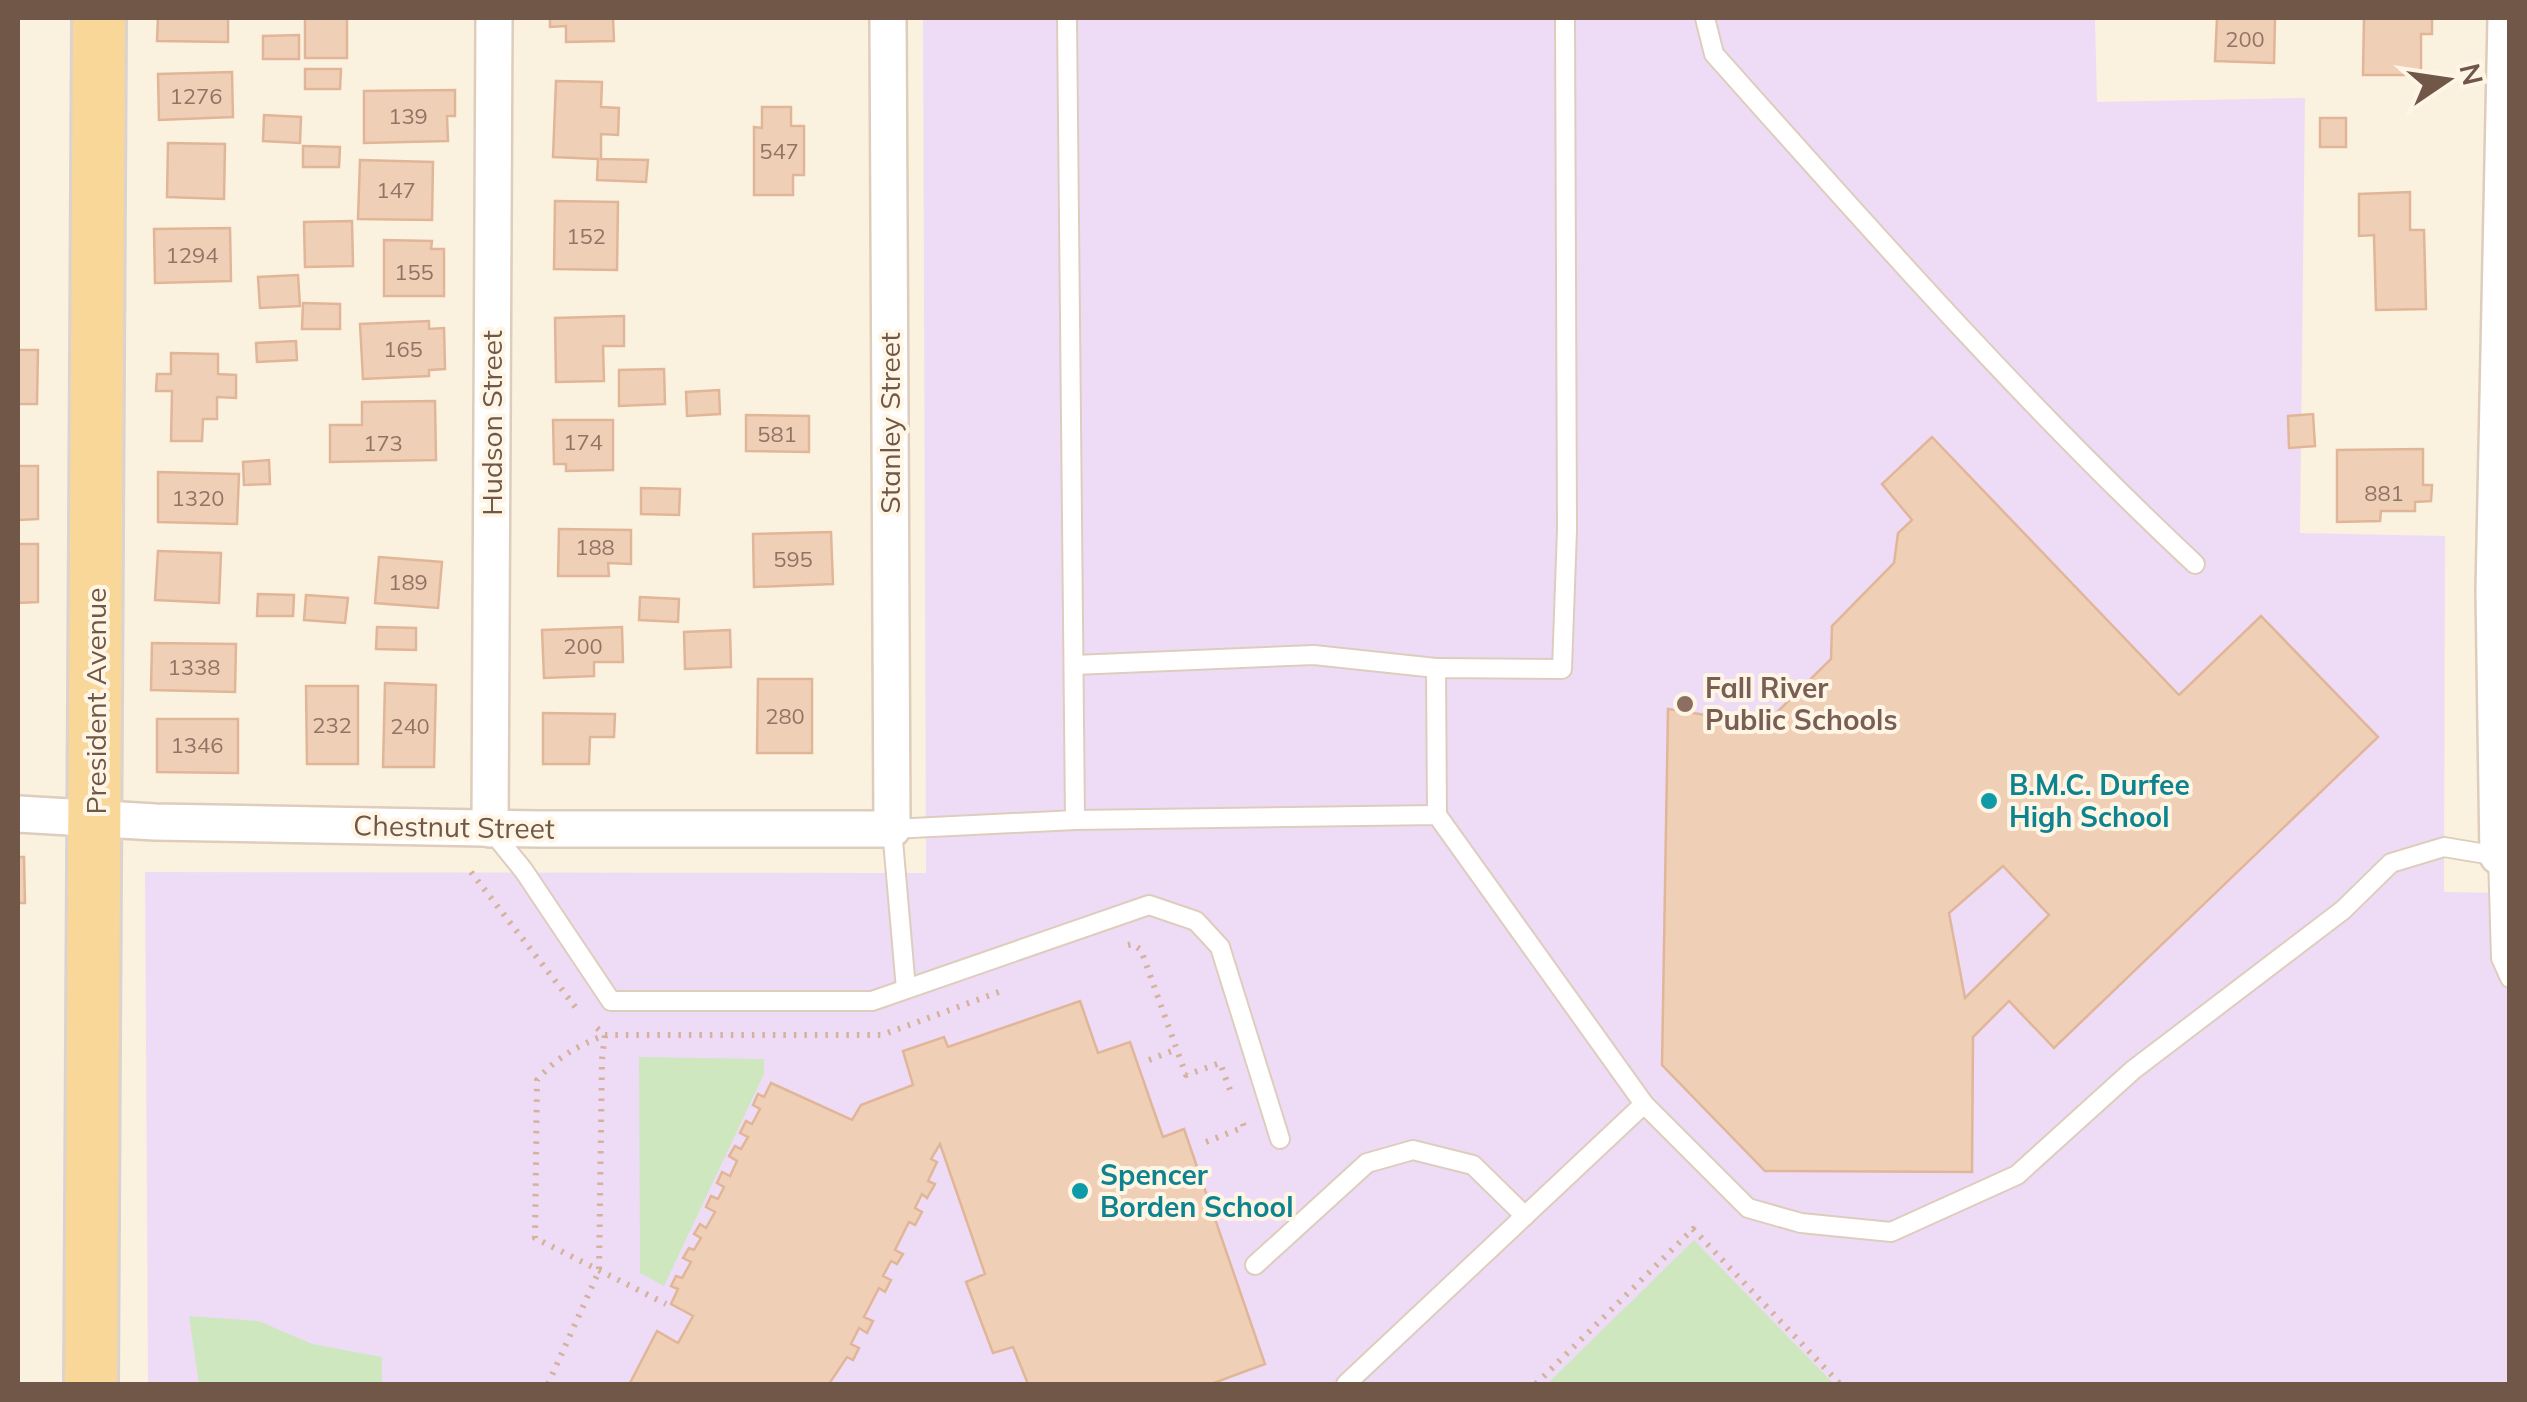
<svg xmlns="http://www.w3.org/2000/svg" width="2527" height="1402" viewBox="0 0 2527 1402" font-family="Mulish,sans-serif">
  <rect width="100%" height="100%" fill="#fbf1df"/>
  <path fill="#eedcf7" d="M923,18H2095L2097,102L2305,98L2300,533L2445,536L2444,892L2509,893V1384H148L145,872L926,873Z"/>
  <g fill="#cee7bf">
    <path d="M639,1057L764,1059V1074L664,1286L640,1273Z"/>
    <path d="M1694,1240L1834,1384H1547Z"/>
    <path d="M189,1316L259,1321L312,1344L382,1357V1384H199Z"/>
  </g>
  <g fill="#f0cfb7" stroke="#e1b698" stroke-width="2.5" fill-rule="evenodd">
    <path d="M158,18H228V42L157,41Z"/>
    <rect x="305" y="18" width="42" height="40"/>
    <path d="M550,18H613L614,41L566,42V26L550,27Z"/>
    <path d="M2217,18H2275L2274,63L2215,61Z"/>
    <path d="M2364,18H2432V34H2421V75H2363Z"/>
    <path d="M299,35V59H263V36Z"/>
    <path d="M305,69H341L340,89H305Z"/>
    <path d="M232,72L233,117L159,120L158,74Z"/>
    <path d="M556,81L602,82L601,107L619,108L618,135L601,134V159L648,160L646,182L597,180L598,159L553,157Z"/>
    <path d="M455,90V116H447L448,141L364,143V91Z"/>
    <path d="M762,107H791V126H804V175H793V195H754V127L762,128Z"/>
    <path d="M264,115L301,117L300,143L263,141Z"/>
    <rect x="2320" y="118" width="26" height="29"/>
    <path d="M168,143L225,144L224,199L167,197Z"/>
    <path d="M303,146L340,147L339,167H303Z"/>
    <path d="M360,160L433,162L432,220L358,219Z"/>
    <path d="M2410,192V230H2424L2426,309L2376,310L2374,235L2359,236V194Z"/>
    <path d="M555,201L618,202L617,270L554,269Z"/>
    <path d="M352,221L353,266L305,267L304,222Z"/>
    <path d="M230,228L231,281L155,283L154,229Z"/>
    <path d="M384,240L432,241L431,249H444V296H384Z"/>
    <path d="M298,275L300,306L260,308L258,277Z"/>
    <path d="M303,303L340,304V329H302Z"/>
    <path d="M624,316V346H603L604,381L556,382L555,318Z"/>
    <path d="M429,321V329L444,328L445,369L429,370V376L363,379L360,324Z"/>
    <path d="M296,341L297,360L257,362L256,343Z"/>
    <path d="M18,350H38L37,404H18Z"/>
    <path d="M171,353L218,354V374L236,375V398L217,397V419H203L202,441H171L172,391H156L157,374H171Z"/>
    <path d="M664,369L665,404L619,406V370Z"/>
    <path d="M719,390L720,414L687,416L686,392Z"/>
    <path d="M435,401L436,460L330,462V425H362V402Z"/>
    <path d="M2313,414L2315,446L2289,448L2288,416Z"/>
    <path d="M746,415L809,416V452L746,451Z"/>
    <path d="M553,420H613V470L566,471V464H554Z"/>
    <path d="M1932,437L2179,695L2261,616L2378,737L2054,1048L2009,1001L1973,1037L1972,1172L1765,1171L1662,1065L1668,709L1718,717L1761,728L1831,659L1832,626L1894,563L1898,533L1912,520L1882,484ZM2003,866L2049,915L1965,998L1949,913Z"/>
    <path d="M2423,449V485H2432L2431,501L2415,502V511H2381L2380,521L2337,522V450Z"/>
    <path d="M269,460L270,484L244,485L243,462Z"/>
    <path d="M18,466H38V519L18,520Z"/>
    <path d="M158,472L239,474L237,524L158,522Z"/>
    <path d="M641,488L680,489L679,515L641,514Z"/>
    <path d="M559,529L631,530V564L608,563L609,576H558Z"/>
    <path d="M831,532L833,584L754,587L753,534Z"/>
    <path d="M18,544H38V602L18,603Z"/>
    <path d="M158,551L221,553L219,603L155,600Z"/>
    <path d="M379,557L442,562L438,608L375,603Z"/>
    <path d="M258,594L294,595L293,616H257Z"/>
    <path d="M306,595L348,598L345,623L304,620Z"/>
    <path d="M640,597L679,599L678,622L639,620Z"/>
    <path d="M377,627L416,628V650L376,649Z"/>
    <path d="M622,627L623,662H594V676L544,678L542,630Z"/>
    <path d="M730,630L731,667L685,669L684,632Z"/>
    <path d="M152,643L236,644L235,692L151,690Z"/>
    <path d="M758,679H812V753H757Z"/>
    <path d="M385,683L436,685L434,767H383Z"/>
    <path d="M306,686H358V764H307Z"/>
    <path d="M543,713L615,714L614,737H590L589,764H543Z"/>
    <path d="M157,719H238V773L157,772Z"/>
    <path d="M18,857H24L25,903H18Z"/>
    <path d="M1080,1001L1098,1053L1130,1042L1163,1137L1184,1129L1265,1364L1211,1384H1028L1013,1347L993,1353L966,1282L985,1274L940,1144L931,1159L937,1162L928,1181L935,1184L927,1198L922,1194L915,1208L922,1212L915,1225L909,1222L895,1250L903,1254L897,1264L891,1261L883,1276L891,1280L885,1292L879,1288L864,1317L873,1321L867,1333L859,1328L851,1344L859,1348L853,1360L847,1357L829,1384L630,1383L657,1331L678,1343L693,1316L671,1304L678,1289L671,1286L676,1276L682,1278L691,1262L683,1258L689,1248L694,1250L701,1238L694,1234L700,1224L706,1228L715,1212L706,1207L711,1196L718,1199L724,1187L717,1183L722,1172L730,1176L737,1161L729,1156L735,1146L741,1149L748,1137L740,1133L746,1121L752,1124L760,1109L753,1105L758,1094L764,1097L771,1083L852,1120L861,1105L913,1085L903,1051L944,1037L948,1047Z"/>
  </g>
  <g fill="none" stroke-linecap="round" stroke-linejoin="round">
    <defs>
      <g id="lane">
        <path d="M1705,18L1714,54C1870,229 2024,404 2195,564"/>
        <path d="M1074,665L1314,655L1436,668"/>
        <path d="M1437,815L1436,668L1562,669L1567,530L1565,18"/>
        <path d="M1075,820L1437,815L1644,1104"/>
        <path d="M490,829L524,871L611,1001H872L1149,905L1196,921L1220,947L1280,1139"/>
        <path d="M906,989L892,829L1075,820L1067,18"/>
        <path d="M1255,1265L1367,1163L1413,1150L1473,1165L1525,1216"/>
        <path d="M1346,1384L1644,1104L1748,1208L1801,1223L1891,1232L2017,1175L2133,1070L2343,910L2391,863L2444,847L2498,856L2501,958L2510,978"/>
      </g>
      <g id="street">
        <path d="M18,814L155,822L540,829H892L888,18"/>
        <path d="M490,829L494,18"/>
        <path d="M2498,856L2494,591L2506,18"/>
      </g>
      <path id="primary" d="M91,1384L99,18"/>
    </defs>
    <use href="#lane" stroke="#decdbc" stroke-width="22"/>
    <use href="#street" stroke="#decdbc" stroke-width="40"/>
    <use href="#primary" stroke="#dad3cf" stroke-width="58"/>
    <g stroke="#d4b29b" stroke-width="6" stroke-dasharray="2.5 8" stroke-linecap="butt">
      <path d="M471,872L580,1013"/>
      <path d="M1128,945L1133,944L1141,950L1186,1075L1220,1063L1232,1095"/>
      <path d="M597,1028L605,1035H882L1004,990"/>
      <path d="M1149,1060L1177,1049"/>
      <path d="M1206,1142L1244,1127L1242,1121"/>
      <path d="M548,1384L599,1271L602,1059L605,1035C577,1046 557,1057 537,1080L535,1238L666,1304"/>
      <path d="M1536,1384L1693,1229L1840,1384"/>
    </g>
    <use href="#lane" stroke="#fff" stroke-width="18"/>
    <use href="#street" stroke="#fff" stroke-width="35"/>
    <use href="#primary" stroke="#f9d798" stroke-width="52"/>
  </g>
  <circle fill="#8d6e63" stroke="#fff5e4" stroke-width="4" cx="1685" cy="704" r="10"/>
  <g fill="#0f9aa8" stroke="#fff5e4" stroke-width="4">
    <circle cx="1989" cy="801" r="10"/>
    <circle cx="1080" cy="1191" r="10"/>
  </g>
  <g text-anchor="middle" stroke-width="8" stroke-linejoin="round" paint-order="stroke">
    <g font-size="22" fill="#907564">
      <text x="2245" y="47">200</text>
      <text x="196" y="104">1276</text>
      <text x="408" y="124">139</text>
      <text x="779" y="159">547</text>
      <text x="396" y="198">147</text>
      <text x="586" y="244">152</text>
      <text x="192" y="263">1294</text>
      <text x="414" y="280">155</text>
      <text x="403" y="357">165</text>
      <text x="777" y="442">581</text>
      <text x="583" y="450">174</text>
      <text x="383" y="451">173</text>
      <text x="2384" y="501">881</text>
      <text x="198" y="506">1320</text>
      <text x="595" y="555">188</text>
      <text x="793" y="567">595</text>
      <text x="408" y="590">189</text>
      <text x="583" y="654">200</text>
      <text x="194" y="675">1338</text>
      <text x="785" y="724">280</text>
      <text x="332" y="733">232</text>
      <text x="410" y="734">240</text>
      <text x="197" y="753">1346</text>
    </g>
    <g font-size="28" fill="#705748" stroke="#fff5e4">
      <text transform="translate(492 423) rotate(-90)" y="10">Hudson Street</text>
      <text transform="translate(890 423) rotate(-90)" y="10">Stanley Street</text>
      <text transform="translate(96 701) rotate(-90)" y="10">President Avenue</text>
      <text transform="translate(454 827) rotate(1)" y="10">Chestnut Street</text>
    </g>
    <g font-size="28" font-weight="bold" fill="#785e54" stroke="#fff5e4" text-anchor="start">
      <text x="1705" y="698">Fall River<tspan x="1705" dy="32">Public Schools</tspan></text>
    </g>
    <g font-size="28" font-weight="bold" fill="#0d838f" stroke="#fff5e4" text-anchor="start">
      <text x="2009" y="795">B.M.C. Durfee<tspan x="2009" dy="32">High School</tspan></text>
      <text x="1100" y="1185">Spencer<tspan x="1100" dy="32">Borden School</tspan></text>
    </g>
  </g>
  <rect width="2527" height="1402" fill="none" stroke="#705748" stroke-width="40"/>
  <g transform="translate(2447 80) rotate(77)" stroke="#fff5e4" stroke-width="8" paint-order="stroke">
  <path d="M0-8L18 38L0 25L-18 38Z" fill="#705748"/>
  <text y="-15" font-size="28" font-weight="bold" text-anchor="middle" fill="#705748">N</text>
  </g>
</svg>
